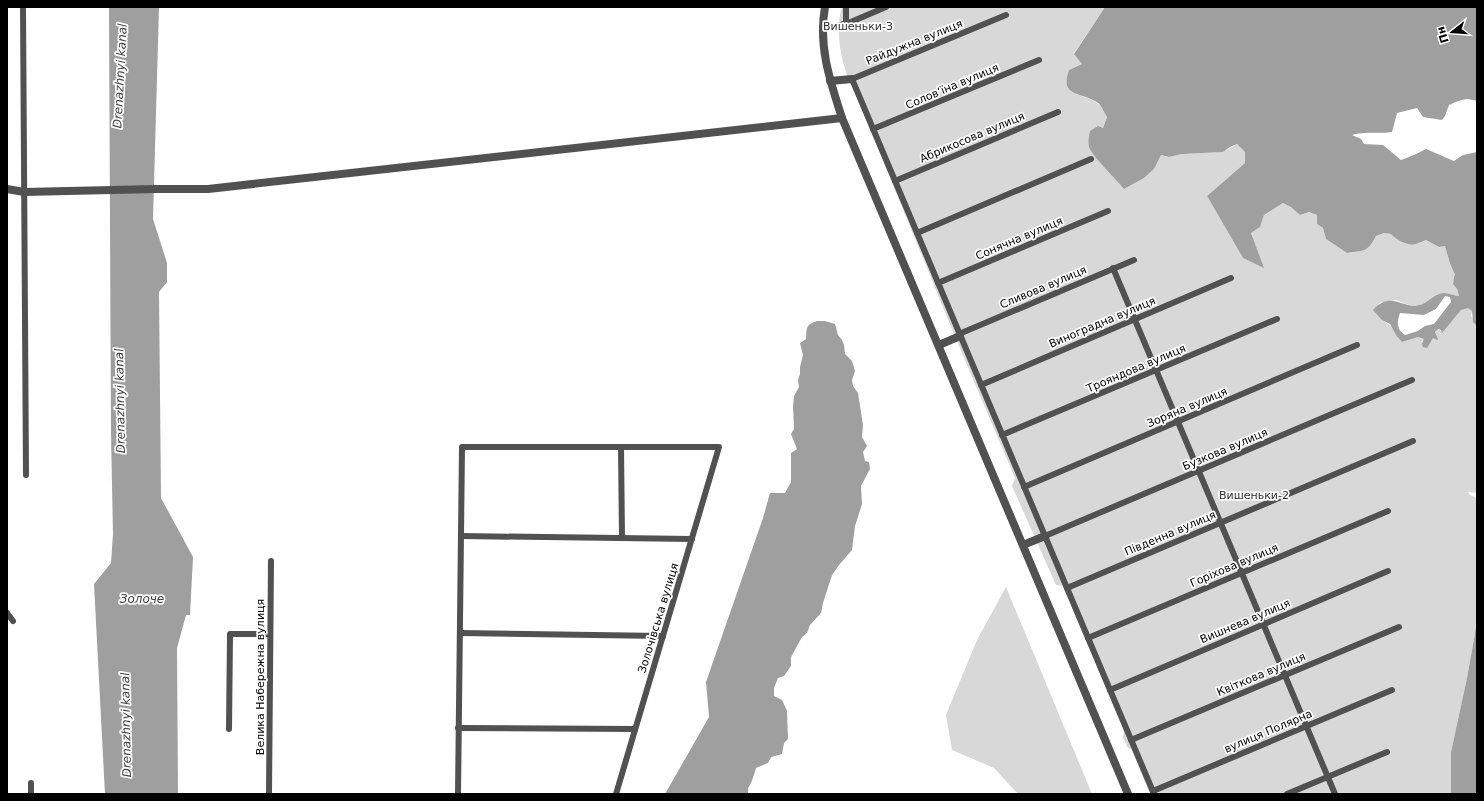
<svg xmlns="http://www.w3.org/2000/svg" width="1484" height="801" viewBox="0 0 1484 801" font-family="'DejaVu Sans',sans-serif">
  <rect width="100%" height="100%" fill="#fff"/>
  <g fill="#d8d8d8">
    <path d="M842,7H1105L1074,53L1082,64L1069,70C1059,99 1082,91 1098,104C1102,106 1104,113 1107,117L1103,128L1090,147L1099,160L1124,189L1144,178L1154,169L1161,155L1169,157L1182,154L1223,152L1237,144L1245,152V163L1207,196L1243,258L1263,267L1251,233L1260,227L1264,215L1283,203L1292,207L1300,215L1309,212L1317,215V224L1323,228L1326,239L1347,253C1365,250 1367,253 1376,236L1384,233L1391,234C1396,240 1408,245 1416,244C1419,243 1423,241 1426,240L1439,247L1445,246L1452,270L1455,274L1454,277L1453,284L1457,289L1459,296L1444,293L1420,305H1409L1396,300L1379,303L1382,320C1393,325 1394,332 1402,342L1418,337L1435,338L1436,330L1438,329L1442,332L1461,310L1468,307L1472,311L1471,316L1477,326V493L1468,492L1470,495L1477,498V622L1467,678L1451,752V794H1150L1132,750L1127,747L1123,737L1124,731L1063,586L1056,585L1012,486L1015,478L956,339L855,92C842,71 834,31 842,7Z"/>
    <path d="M1006,587L1092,794H1018L994,768L952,750L946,715L977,640Z"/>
  </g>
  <g fill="#9f9f9f" fill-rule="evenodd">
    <path d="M109,7H159L153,219L167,263V282L159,292L161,498L193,557L190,615H186L177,648L178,794H105L94,584L111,563L113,534L111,434Z"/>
    <path d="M1105,7H1477V101C1466,97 1459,100 1449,105L1445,116L1442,120L1423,117L1417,108L1397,113L1392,132C1378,134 1365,131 1352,135L1361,139L1364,144L1383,145L1401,160L1414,155L1426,149L1454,161L1463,155L1477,152V326L1473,322L1472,311L1468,308L1461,310L1442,333L1441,330L1438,329L1435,332L1438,339L1437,340L1433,338L1427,348L1423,347L1422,344L1424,339L1418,337L1402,342L1396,335L1390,324L1382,320L1373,310C1391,290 1402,309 1419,305C1427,304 1435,293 1444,293C1449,293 1455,296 1459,296L1457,289L1453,284L1454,277L1455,274C1451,269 1447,253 1445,246L1439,247L1426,240C1423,241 1419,243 1416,244C1408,246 1396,240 1391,234L1384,233L1376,236C1367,253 1365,250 1347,253L1326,239L1323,228L1317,224V215L1309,212L1300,215L1291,207L1283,203L1264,215L1260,227L1251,233L1264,268L1243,258L1207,196L1245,163V152L1237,144L1230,147L1223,152L1182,154L1169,157L1161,155L1154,169L1144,178L1124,189C1116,179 1093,157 1089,147C1088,141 1089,136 1090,131L1098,126L1103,128L1107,117C1104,113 1102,106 1098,103C1081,91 1059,98 1069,70L1082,64L1074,54ZM1445,296L1450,297L1451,302L1434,324L1425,326L1418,331L1405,335C1396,329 1397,322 1400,313L1424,315L1436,309Z"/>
    <path d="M817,321H825L835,324L838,335L842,340L844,345L845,354L852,361L855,371L852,380L853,386L858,393L863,425L862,437L867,446L863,452L865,461L869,462L870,469L861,486L862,504L855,526L852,550L839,565L832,575L823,603L821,613L810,625L807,633L802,637L791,657V666L784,676L778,678L774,688V696L782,700L787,711L788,739L784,743L782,754L771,757L768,763L756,768C755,772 751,785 748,788V794H665L709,717L706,682L763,518L770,493H785L791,482V453L797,449L791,434L794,429L793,406L794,396L799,387L798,380L800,374V367L803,355L800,343L806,339C807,328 805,325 817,321Z"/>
    <path d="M1477,622V794H1451V752L1467,678Z"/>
  </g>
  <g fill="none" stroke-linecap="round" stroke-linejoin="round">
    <g stroke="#515151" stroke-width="6">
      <path d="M23,7L26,475"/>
      <path d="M846,7V24L886,7"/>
      <path d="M1006,15L852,79L1154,794"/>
      <path d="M873,129L1039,60"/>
      <path d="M895,181L1058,112"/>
      <path d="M917,233L1091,159"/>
      <path d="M1113,268L1335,794"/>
      <path d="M938,283L1108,211"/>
      <path d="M959,334L1134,260"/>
      <path d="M981,385L1231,278"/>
      <path d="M1002,435L1277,319"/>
      <path d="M621,447L622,538"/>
      <path d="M1024,487L1357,345"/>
      <path d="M461,536L692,539"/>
      <path d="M1045,536L1412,380"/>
      <path d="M1067,588L1413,441"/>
      <path d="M7,613L13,621"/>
      <path d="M460,633L663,636"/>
      <path d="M1088,638L1388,511"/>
      <path d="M1110,690L1388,571"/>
      <path d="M458,728L635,729"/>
      <path d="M229,729L230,634H270"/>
      <path d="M1131,740L1399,627"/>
      <path d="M31,783V794"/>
      <path d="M1153,791L1392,690"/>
      <path d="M269,794L271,561"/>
      <path d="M458,794L462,447H719L616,794"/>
      <path d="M1287,794L1387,752"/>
    </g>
    <g stroke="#515151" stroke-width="8">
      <path d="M825,7C818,46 830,81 842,118L1128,794"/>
      <path d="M823,27H838L846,24"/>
      <path d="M830,81L852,79"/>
      <path d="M7,189L24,192L156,189H208L842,118"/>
      <path d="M939,345L960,336"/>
      <path d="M1023,545L1045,536"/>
    </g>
  </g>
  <g text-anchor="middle" stroke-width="3.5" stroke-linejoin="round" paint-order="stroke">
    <g font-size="11" fill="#2f2f2f" stroke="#fff">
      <text x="858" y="30">Вишеньки-3</text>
      <text x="1254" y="499">Вишеньки-2</text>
    </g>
    <g font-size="11" fill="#000" stroke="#fff">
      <text transform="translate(914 42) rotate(-22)" y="4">Райдужна вулиця</text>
      <text transform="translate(952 86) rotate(-23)" y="4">Соловʼїна вулиця</text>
      <text transform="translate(972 137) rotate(-23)" y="4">Абрикосова вулиця</text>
      <text transform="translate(1019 238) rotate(-23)" y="4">Сонячна вулиця</text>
      <text transform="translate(1043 287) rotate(-23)" y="4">Сливова вулиця</text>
      <text transform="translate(1102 322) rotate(-23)" y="4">Виноградна вулиця</text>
      <text transform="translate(1136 368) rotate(-23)" y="4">Трояндова вулиця</text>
      <text transform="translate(1187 407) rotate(-23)" y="4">Зоряна вулиця</text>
      <text transform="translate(1225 449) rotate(-23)" y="4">Бузкова вулиця</text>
      <text transform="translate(1170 533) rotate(-23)" y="4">Південна вулиця</text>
      <text transform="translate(1234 565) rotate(-23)" y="4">Горіхова вулиця</text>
      <text transform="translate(658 618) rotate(-73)" y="4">Золочівська вулиця</text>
      <text transform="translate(1245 621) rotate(-23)" y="4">Вишнева вулиця</text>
      <text transform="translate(1261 674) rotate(-23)" y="4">Квіткова вулиця</text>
      <text transform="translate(260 677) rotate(-90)" y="4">Велика Набережна вулиця</text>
      <text transform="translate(1268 731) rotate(-23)" y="4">вулиця Полярна</text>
    </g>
    <g font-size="12" font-style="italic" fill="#404040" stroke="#fff">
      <text transform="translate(120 76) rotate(-87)" y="4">Drenazhnyi kanal</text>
      <text transform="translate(120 401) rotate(-91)" y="4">Drenazhnyi kanal</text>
      <text x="142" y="603">Золоче</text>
      <text transform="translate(126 725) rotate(-91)" y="4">Drenazhnyi kanal</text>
    </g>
  </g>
  <rect width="1484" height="801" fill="none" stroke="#000000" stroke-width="16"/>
  <g transform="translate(1452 32) rotate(253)" stroke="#ffffff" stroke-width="3" paint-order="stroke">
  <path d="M0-3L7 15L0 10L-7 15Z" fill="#000000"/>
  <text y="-6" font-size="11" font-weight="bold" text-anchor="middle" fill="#000000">Пн</text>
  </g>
</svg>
